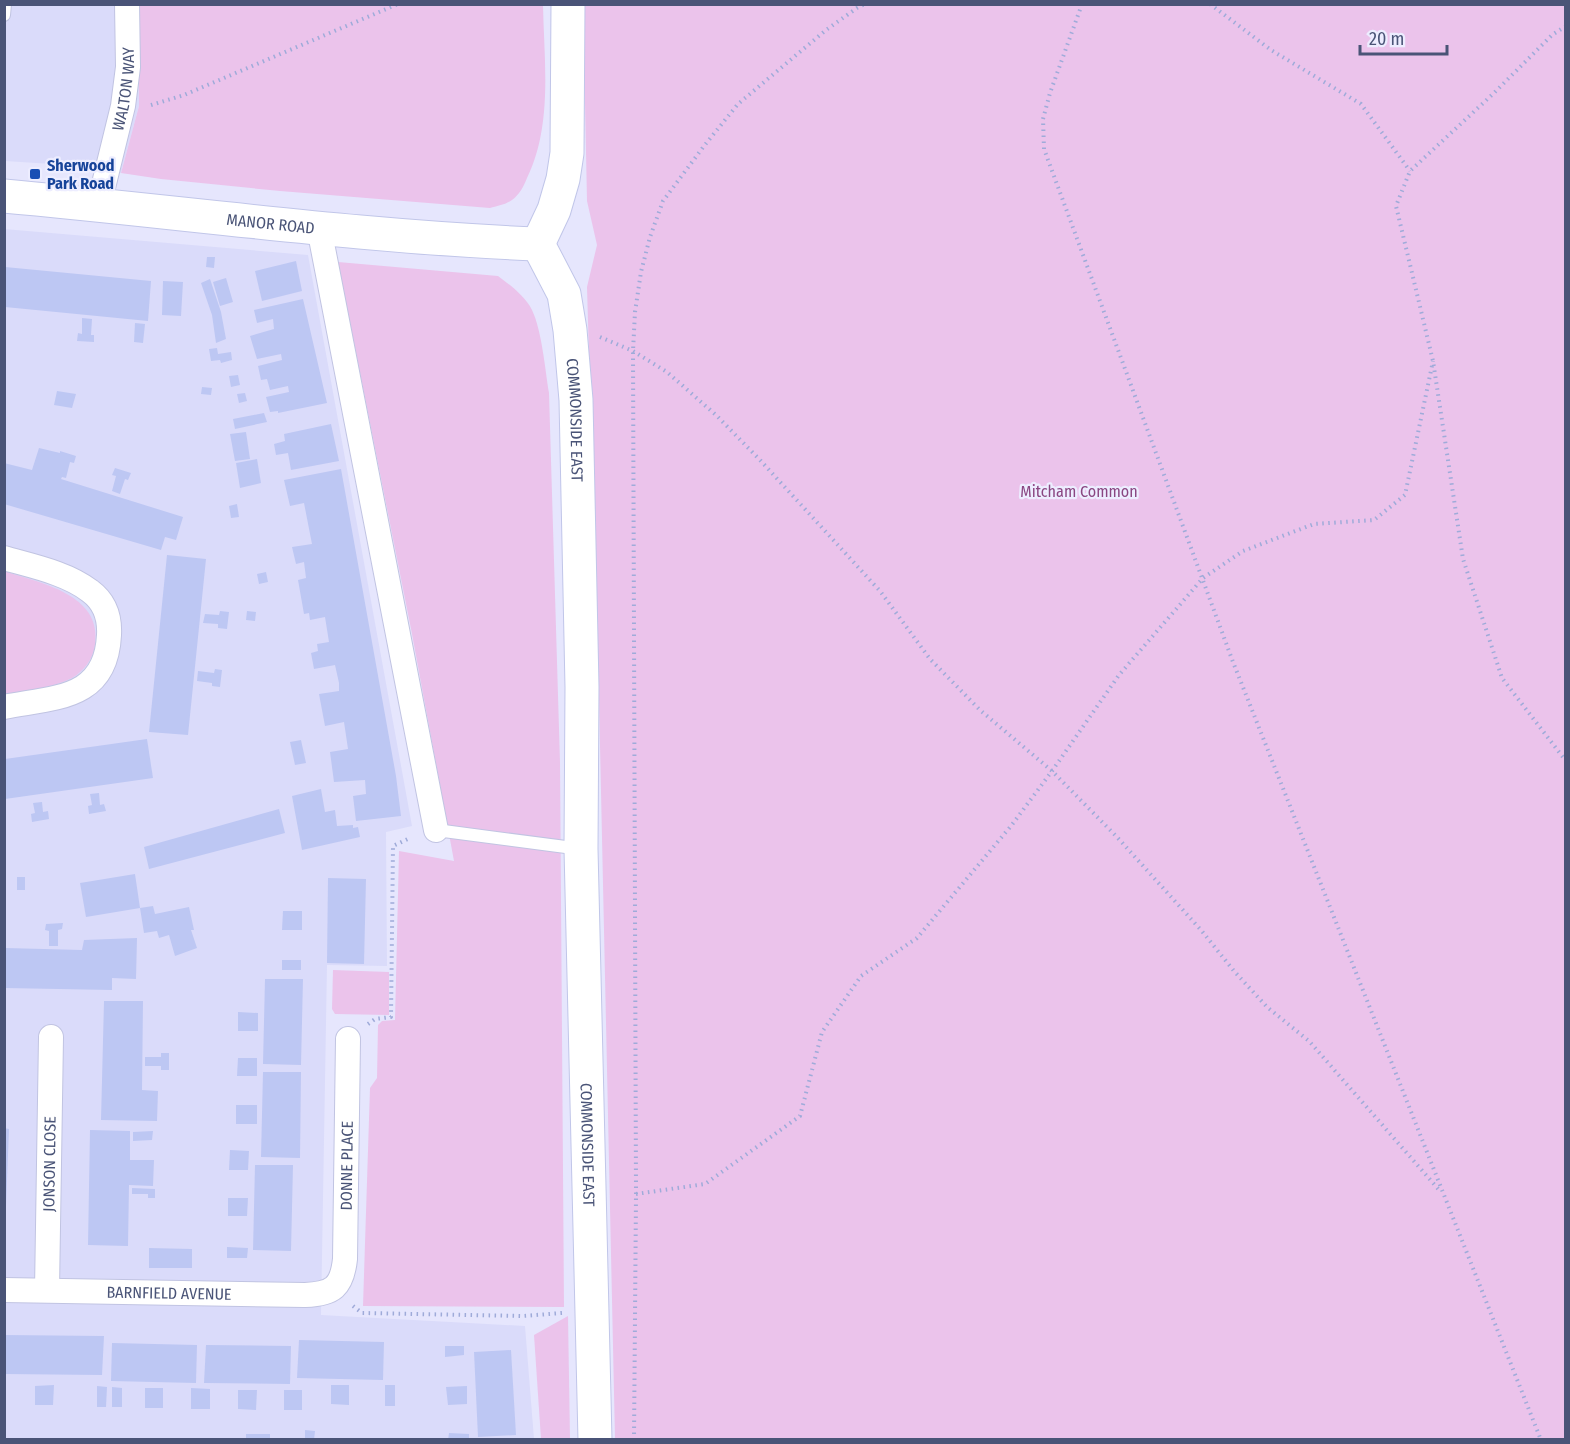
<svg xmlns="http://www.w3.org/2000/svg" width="1570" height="1444" viewBox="0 0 1570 1444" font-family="'Fira Sans Condensed',sans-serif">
  <rect width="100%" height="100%" fill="#e6e6fd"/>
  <g fill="#dadbfa">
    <path d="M4,5H138L139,106L121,173L83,166L5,161Z"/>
    <path d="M4,229L308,255L412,826L386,832L387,966L327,965L321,1315L525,1326L534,1439H5Z"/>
  </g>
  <g fill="#ebc3eb">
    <path d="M138,5H543C544,61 553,125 527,178C524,186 519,195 512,200C505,205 497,206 490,208L280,191L161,179L121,173L139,106Z"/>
    <path d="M583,5H1565V1439H615L599,699L587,287L597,245L587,201Z"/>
    <path d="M338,262L498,276C510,285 525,296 532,310C542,331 545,369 549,393L560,762L564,1307L363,1306L370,1088L377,1078L378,1025L382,1021L395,1020L399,851L454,861L412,634Z"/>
    <path d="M4,571C40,583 103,594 95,645C93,659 84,671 72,678C52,688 26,690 5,695Z"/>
    <path d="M333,970L389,972V1015L335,1014L332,1009Z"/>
    <path d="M568,1316L570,1439H541L534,1335Z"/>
  </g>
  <g fill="#bdc7f3">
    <path d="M207,257H215L214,268L206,267Z"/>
    <path d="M296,261L302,291L262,301L255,271Z"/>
    <path d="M5,267L151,281L148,321L5,307Z"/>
    <path d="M226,278L233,302L220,306L213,282Z"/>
    <path d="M210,279L221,312L226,339L216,343L212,315L201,283Z"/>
    <path d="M163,281L183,282L181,316L162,315Z"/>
    <path d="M303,299L327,403L278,413V411L270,412L266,397L289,392L288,386L270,390L267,379L261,380L258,366L282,360L281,354L257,359L250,336L274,329L273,319L257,323L254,310Z"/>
    <path d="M82,318L92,319L91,335H94V342L77,341L78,333L82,334Z"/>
    <path d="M135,323L145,324L143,343L134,342Z"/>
    <path d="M217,348L218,354L231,352L232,360L221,363L220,360L211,361L209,349Z"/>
    <path d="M238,375L240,385L231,387L229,376Z"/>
    <path d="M202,387L212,388L211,395L201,394Z"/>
    <path d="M57,391L76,394L72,408L54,405Z"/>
    <path d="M245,393L247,401L239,403L237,394Z"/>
    <path d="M264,413L267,422L235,429L233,419Z"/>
    <path d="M331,424L339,461L291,470L288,453L276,455L274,444L285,441L284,434Z"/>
    <path d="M246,432L250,459L235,461L230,434Z"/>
    <path d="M39,448L60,453V451L76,456L74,463L70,462L66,478L62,477L61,479L183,517L176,540L165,537L161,550L4,504V463L32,470Z"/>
    <path d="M257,459L261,483L240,488L236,463Z"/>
    <path d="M115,468L131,473L128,480L125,479L120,494L112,491L116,476L112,475Z"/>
    <path d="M341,469L396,776L401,816L356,821L353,796L366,794L365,780L334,782L330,752L348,749L344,722L325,726L319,694L339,691V683L335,665L314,669L311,653L318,651L317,644L329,642L325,617L310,620L309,613L304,614L298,580L306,578L304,562L296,564L292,547L312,544L304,503L290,506L284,480Z"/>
    <path d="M237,504L239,517L231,518L229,506Z"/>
    <path d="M167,555L206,559L188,735L149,732Z"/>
    <path d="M266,572L268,582L259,584L257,574Z"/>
    <path d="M220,611L229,612L227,629L218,628V624L203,623L205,614L219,615Z"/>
    <path d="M247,611L256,612L255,621L246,620Z"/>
    <path d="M215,669L222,670L220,687L212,686V683L197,681L198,671L214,673Z"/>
    <path d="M147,739L153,778L5,799V759Z"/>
    <path d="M301,740L306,763L295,765L290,742Z"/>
    <path d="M321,789L325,812L335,810L337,826L353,825V828L358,827L360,837L302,850L292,796Z"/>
    <path d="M99,793L100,805L104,804L106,811L89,814L88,806L92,805L90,794Z"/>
    <path d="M42,802L43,812L48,811L49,819L32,822L31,814L35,813L33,803Z"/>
    <path d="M279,809L285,833L149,869L144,847Z"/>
    <path d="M135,874L140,908L86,917L80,883Z"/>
    <rect x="17" y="877" width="8" height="13"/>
    <path d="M328,878L366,879L364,964L327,963Z"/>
    <path d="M153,906L155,914L189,907L194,930H191L197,948L175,956L169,935L159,938L157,931L144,933L140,908Z"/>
    <path d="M283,911H302V930H282Z"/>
    <path d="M63,923L62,929L58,930V946H49V931L45,930L46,924Z"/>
    <path d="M137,938L136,979L112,978V990L5,988V948L82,950L84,940Z"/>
    <rect x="282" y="960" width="19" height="10"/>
    <path d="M265,979H303L301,1065L263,1064Z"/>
    <path d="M104,1001H143L142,1090L158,1091L157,1121L101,1120Z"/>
    <path d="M238,1012L258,1013V1031H238Z"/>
    <path d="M161,1053H169V1070H161V1066H145V1057H161Z"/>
    <path d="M238,1058H257V1076H237Z"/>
    <path d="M263,1072H301L300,1158L261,1157Z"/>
    <rect x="236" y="1105" width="21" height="19"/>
    <path d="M4,1128L9,1129L6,1206H4Z"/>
    <path d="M90,1130L130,1131V1160H154L153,1186L129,1185L128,1246L88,1245Z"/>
    <path d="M153,1131L152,1140L133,1141V1132Z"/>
    <path d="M230,1150L249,1151L248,1170H229Z"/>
    <path d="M255,1165H293L291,1251L253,1250Z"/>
    <path d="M132,1188L155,1189V1198H148V1194H132Z"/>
    <path d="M228,1198H248L247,1216H228Z"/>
    <path d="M227,1247L248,1248L247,1258H227Z"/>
    <path d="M149,1248L192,1249V1268H149Z"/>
    <path d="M4,1335L104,1336L102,1375L4,1374Z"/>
    <path d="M299,1340L384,1342L383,1380L297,1378Z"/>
    <path d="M112,1343L197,1345L196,1383L111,1381Z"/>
    <path d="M206,1345L291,1346L290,1384L204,1383Z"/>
    <path d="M445,1346H464V1355L445,1357Z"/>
    <path d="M511,1350L516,1435L478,1437L474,1352Z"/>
    <path d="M54,1385L53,1405H35V1386Z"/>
    <path d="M331,1385H349V1405L331,1404Z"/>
    <rect x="385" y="1385" width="10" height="21"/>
    <path d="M97,1386L107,1387L106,1407H97Z"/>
    <path d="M467,1386V1404L448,1405L446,1387Z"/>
    <path d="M112,1387L122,1388V1407H112Z"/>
    <rect x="145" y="1388" width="18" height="20"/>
    <path d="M191,1388L210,1389V1409H191Z"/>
    <path d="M238,1390H257L256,1410L238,1409Z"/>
    <rect x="284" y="1390" width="18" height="20"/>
    <path d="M305,1430L315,1431L314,1440H305Z"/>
    <path d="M449,1433L469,1434V1440H448Z"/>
    <rect x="246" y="1434" width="24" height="6"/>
  </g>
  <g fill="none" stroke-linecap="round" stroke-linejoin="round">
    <defs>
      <g id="lane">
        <path d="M4,15L5,4"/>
        <path d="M436,830L581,849"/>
      </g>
      <g id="street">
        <path id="s1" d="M99,204L123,106L128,67L127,4"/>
        <path d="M319,228L436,830"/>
        <path d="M4,558C32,566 67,573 90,591C105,602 110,617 109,635C106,700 55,697 4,707"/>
        <path id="s2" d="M4,1290L305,1295C333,1294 342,1287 345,1259L348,1039"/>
        <path id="s3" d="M47,1290L51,1037"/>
      </g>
      <g id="secondary">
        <path id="s4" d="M4,196C182,212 360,237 538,244"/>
        <path id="s5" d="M538,244L564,294L570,330L576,400L582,687L581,849L595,1440"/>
        <path d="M538,244L554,210L563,179L567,153L568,4"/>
      </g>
    </defs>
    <use href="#lane" stroke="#c1c4e2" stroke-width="14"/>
    <use href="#street" stroke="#c1c4e2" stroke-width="26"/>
    <use href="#secondary" stroke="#c1c6e9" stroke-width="35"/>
    <g stroke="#9fabd9" stroke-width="4" stroke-dasharray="1.5 4.5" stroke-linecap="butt">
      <path d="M1082,4L1050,93L1043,119L1044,149L1233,662L1541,1440"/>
      <path d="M1210,4L1271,50L1361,104L1410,171"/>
      <path d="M1566,26L1552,35L1494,93L1410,171L1396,206L1433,361L1463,559L1502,678L1566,761"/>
      <path d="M151,105L184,95L398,4"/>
      <path d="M600,337L633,351L667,372L717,416L760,460L880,591L930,659L980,710L1052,771L1117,837L1201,930L1234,971L1267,1007L1309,1041L1440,1191"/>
      <path d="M368,1024L375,1019L391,1017L393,846L410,838"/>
      <path d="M636,1194L705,1184L800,1116L822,1032L861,976L917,938L1011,826L1052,771L1119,675L1203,578L1243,551L1314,524L1374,520L1405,495L1433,361"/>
      <path d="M353,1306L362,1313L523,1316L562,1313"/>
      <path d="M634,1440L636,1194L633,351L635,312L641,272L650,237L663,201L704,146L738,104L826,30L857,8L865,4"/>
    </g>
    <use href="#lane" stroke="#fff" stroke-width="12"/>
    <use href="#street" stroke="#fff" stroke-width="24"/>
    <use href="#secondary" stroke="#fff" stroke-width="33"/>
  </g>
  <rect fill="#1a4fb4" stroke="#ededff" stroke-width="2" x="29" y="168" width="12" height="12" rx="3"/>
  <g text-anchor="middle" stroke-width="4.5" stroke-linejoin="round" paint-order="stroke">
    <g font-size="16" fill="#4a5477" stroke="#ededff">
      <text dy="6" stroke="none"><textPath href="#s1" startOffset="118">WALTON WAY</textPath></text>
      <text dy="6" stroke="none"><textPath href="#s4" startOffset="268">MANOR ROAD</textPath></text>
      <text dy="6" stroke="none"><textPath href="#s5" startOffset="183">COMMONSIDE EAST</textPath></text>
      <text dy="6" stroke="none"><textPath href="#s5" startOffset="908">COMMONSIDE EAST</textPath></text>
      <text dy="6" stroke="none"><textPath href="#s3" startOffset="126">JONSON CLOSE</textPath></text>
      <text dy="6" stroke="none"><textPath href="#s2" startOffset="456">DONNE PLACE</textPath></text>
      <text dy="6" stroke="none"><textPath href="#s2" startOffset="165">BARNFIELD AVENUE</textPath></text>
    </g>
    <g font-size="16" font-weight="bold" fill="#164399" stroke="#ededff" text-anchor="start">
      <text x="47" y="171">Sherwood<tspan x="47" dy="18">Park Road</tspan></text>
    </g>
    <g font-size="16" fill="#8a4682" stroke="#ededff">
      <text x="1079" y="497">Mitcham Common</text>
    </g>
  </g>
  <rect width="1570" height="1444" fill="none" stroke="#4a5477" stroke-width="12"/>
  <path d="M1360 45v9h87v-9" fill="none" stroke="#4a5477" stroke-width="3"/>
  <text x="1369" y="45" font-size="18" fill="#4a5477" stroke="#ededff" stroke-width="4.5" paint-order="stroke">20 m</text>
</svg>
